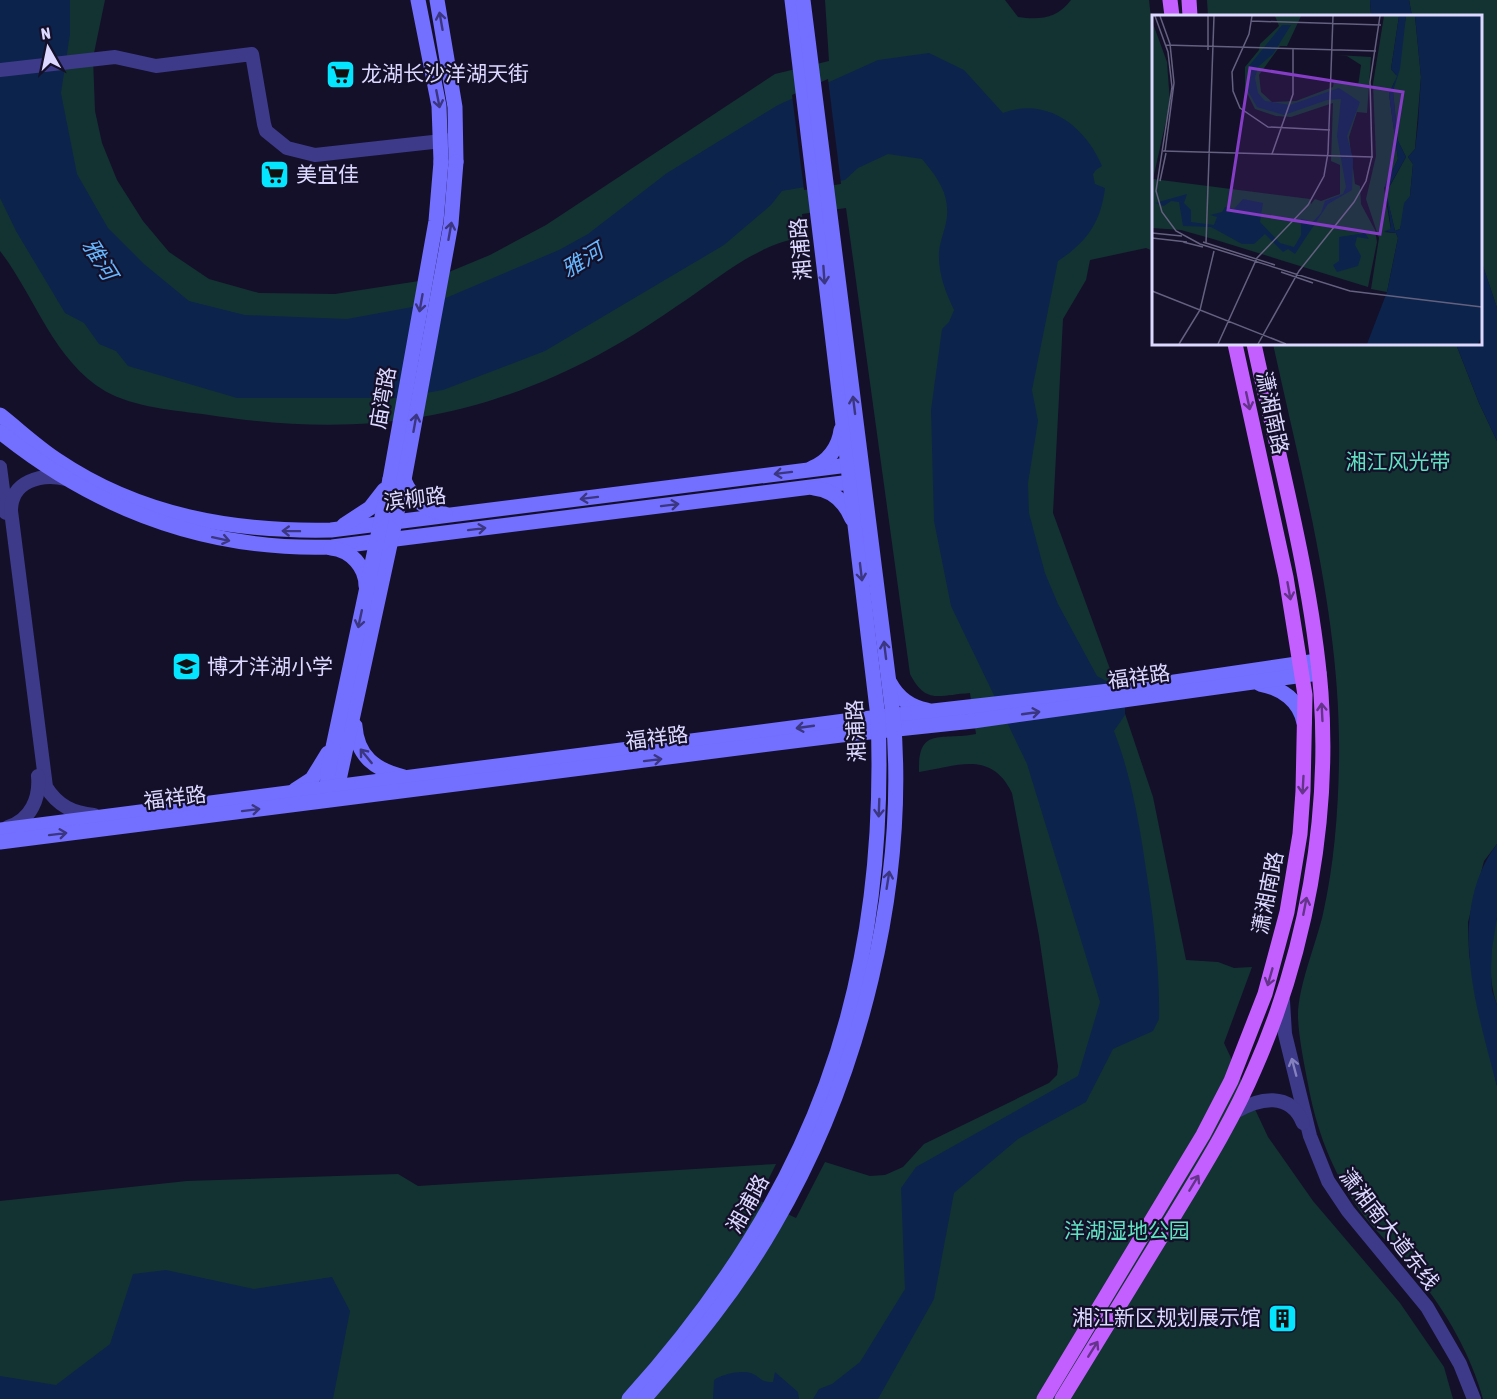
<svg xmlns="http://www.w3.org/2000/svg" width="1497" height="1399" viewBox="0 0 1497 1399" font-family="'Asap Condensed','Noto Sans SC',sans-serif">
  <rect width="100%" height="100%" fill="#141029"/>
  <g fill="#133332">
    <path d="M0,0H105L93,58L95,111L102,143L117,180L143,221L169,252L209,279L259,293L335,294L432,279L490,255L546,225L775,74L829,61L825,0H1005L1018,17C1039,20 1057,19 1071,0H1149L1154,45L1153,251L1146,248L1090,260L1086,280L1063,319L1053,513L1110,669L1153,797L1186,960L1218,962L1234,968L1252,967L1224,1043L1268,1137L1313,1201L1400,1303L1444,1367L1453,1399H0V1201L187,1181L398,1174L418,1186L776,1164L758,1200L796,1218L825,1162L870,1176L885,1175L903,1167L924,1144L1049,1083L1057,1075L1058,1066L1039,936L1012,793C991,750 958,766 919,772C918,726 940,741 976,734L970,693C939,695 926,705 910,674L846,208L802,214L804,237C760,243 722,275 686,300C658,319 630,338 600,354C469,424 354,437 209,415C175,410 135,408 105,391C53,360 35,296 0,251Z"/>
    <path d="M1207,0H1370L1371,16H1208Z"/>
    <path d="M1409,0H1497V308L1481,260L1480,16H1412Z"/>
    <path d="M1273,344H1456L1479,403L1497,441V844L1484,861L1468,922L1469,954L1475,989L1497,1086V1399H1483C1471,1355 1446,1311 1417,1276C1399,1252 1375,1232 1358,1208C1332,1171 1316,1129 1308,1084C1304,1063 1299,1039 1298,1018C1297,989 1316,944 1323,914C1334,865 1338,814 1339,764C1342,621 1303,482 1273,344Z"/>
    <path d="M1497,918V1005C1488,980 1488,943 1497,918Z"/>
  </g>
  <g fill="#0c234c">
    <path d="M0,0H70V34L61,93L77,174L108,228L144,264L189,301L245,315L347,319L434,303L559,250L588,234L667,173L778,105L878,60L929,53L964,70L1003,113C1047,96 1086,127 1102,166L1096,170L1093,174L1095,184L1105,188C1101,222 1087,242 1058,261L1032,390L1038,421L1028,483L1029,513L1045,573L1058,604L1097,676L1114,685L1125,706V715L1114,731C1132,778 1140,827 1147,876C1154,923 1160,971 1159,1019L1153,1031L1113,1049L1086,1102L1018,1139L954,1193L934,1299L878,1399H813L819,1389L832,1384L860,1362L905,1289L901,1188L916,1167L1078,1076L1100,1002L1027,764L951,606L934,521L931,410L942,329L949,322L954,310C945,291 938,273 939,252C940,240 946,228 947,216C949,192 936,176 922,159L888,154L858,168L845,180L782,191L771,205L724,245L545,351L443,390L397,398H237L128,366L116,351L99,344L84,323L65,313L16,231L0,198Z"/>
    <path d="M1370,0H1409L1412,16H1371Z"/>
    <path d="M1481,260L1497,308V441L1479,403L1456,344H1480Z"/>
    <path d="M1497,844V918L1492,949L1491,970L1492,991L1497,1005V1086C1477,1010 1445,913 1497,844Z"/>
    <path d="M166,1270L254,1289L332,1277L350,1311L333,1399H0V1376L56,1385L110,1344L133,1274Z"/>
    <path d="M775,1372L798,1392L799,1399H713L714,1380C722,1374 741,1370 751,1373C761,1377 761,1383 773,1382Z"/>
  </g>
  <path fill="#141029" d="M828,79L841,184L804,190L792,95Z"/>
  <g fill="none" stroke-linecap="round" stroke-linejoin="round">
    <g stroke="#3d3a89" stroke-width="14">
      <path d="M0,70L115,57L156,66L252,54L264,124L266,131L287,148L315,155L451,140"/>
      <path d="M0,467L6,513"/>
      <path d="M66,479C41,473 11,481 11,511L46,787C58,806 73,813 94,815"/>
      <path d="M8,827C31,820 40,798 38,776"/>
      <path d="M1283,1001L1285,1034L1310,1136L1328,1181L1348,1211L1427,1307L1460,1364L1474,1399"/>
      <path d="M1235,1112C1259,1098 1290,1091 1303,1123"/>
    </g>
    <g stroke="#736fff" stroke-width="15">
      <path d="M418,0L439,106L441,162"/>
      <path d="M437,0L455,107L456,162"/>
      <path d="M0,415C19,430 37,447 57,460C140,516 234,532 331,530L856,464"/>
      <path d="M0,432C97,510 208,551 332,547L859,481"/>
      <path d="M812,468C828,462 839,447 841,430"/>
      <path d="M404,480C412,499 425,510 445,514"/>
      <path d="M814,488C833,490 845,502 852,519"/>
      <path d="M344,525L370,508L384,490"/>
      <path d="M331,548C351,550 366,567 366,586"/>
      <path d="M890,683C898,698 911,707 927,710"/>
      <path d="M1260,684C1282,688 1300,701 1304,723"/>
      <path d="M355,726C357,756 375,770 404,777"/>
      <path d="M295,790L312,779L328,753"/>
      <path d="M339,794V780L404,480"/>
      <path d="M326,797L329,766L390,479"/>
      <path d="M0,830L845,721L1127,689L1317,661"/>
      <path d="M0,842L841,735L973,721L1319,673"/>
      <path d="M629,1399C812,1197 889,990 878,717L792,0"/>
      <path d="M644,1399C692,1344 738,1288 774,1225C860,1078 908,885 893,715L803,0"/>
    </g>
    <g stroke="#c45fff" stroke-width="15">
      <path d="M1170,0L1172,16"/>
      <path d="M1189,0L1190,16"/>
      <path d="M1044,1399L1203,1135L1231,1081L1265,994L1287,912L1300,834L1303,791L1305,695L1286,577L1235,344"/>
      <path d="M1062,1399C1100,1338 1137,1277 1174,1216C1203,1168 1233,1120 1255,1068C1306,952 1330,819 1321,693C1312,579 1278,456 1254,344"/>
    </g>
    <g stroke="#736fff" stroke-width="15">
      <path d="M390,479L436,221L441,162"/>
      <path d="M404,480L451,224L456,162"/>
    </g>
  </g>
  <defs><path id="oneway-shaft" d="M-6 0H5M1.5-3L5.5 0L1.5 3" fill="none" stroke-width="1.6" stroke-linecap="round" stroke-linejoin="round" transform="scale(1.5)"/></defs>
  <g stroke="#3a367f">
    <use href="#oneway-shaft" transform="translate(441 21) rotate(-100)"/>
    <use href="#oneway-shaft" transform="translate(438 99) rotate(79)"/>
    <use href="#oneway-shaft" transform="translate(450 231) rotate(-80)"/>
    <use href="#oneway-shaft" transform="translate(824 275) rotate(86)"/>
    <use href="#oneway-shaft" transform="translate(421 303) rotate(100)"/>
    <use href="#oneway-shaft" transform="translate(854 405) rotate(-97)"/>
    <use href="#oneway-shaft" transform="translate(415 423) rotate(-80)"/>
    <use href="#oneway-shaft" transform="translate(783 473) rotate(173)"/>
    <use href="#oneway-shaft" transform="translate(589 498) rotate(173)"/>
    <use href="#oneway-shaft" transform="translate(670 505) rotate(-7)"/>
    <use href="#oneway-shaft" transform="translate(477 529) rotate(-7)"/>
    <use href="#oneway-shaft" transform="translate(291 531) rotate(-179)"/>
    <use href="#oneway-shaft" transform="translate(221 539) rotate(12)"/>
    <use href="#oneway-shaft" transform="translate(861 572) rotate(83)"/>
    <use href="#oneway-shaft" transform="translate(360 619) rotate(102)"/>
    <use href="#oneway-shaft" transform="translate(885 650) rotate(-97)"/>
    <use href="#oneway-shaft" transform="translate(1031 713) rotate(-8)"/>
    <use href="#oneway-shaft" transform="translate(805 727) rotate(172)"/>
    <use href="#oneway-shaft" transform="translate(366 756) rotate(-129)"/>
    <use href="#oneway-shaft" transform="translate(653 760) rotate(-7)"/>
    <use href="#oneway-shaft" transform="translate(879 808) rotate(92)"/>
    <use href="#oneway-shaft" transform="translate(251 810) rotate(-7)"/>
    <use href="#oneway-shaft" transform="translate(58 834) rotate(-7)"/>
    <use href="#oneway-shaft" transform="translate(888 880) rotate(-81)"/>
  </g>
  <g stroke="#633489">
    <use href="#oneway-shaft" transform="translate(1248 401) rotate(78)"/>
    <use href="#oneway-shaft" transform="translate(1289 591) rotate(80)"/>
    <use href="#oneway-shaft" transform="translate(1322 712) rotate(-93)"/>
    <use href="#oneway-shaft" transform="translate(1303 785) rotate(93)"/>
    <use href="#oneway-shaft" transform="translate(1305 906) rotate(-79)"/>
    <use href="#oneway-shaft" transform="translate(1270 977) rotate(106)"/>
    <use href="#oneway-shaft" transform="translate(1194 1183) rotate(-59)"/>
    <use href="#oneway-shaft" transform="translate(1093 1349) rotate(-58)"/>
  </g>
  <use stroke="#8581be" href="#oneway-shaft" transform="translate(1294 1067) rotate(-105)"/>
  <defs>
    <symbol id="supermarket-square" viewBox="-11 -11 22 22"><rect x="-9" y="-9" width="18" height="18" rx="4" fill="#04e5ff" stroke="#141029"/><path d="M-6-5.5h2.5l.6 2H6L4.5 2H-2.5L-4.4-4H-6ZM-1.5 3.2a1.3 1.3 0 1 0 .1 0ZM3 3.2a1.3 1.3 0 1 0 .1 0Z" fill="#111"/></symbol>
    <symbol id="school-square" viewBox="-11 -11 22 22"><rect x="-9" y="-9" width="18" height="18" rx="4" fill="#04e5ff" stroke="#141029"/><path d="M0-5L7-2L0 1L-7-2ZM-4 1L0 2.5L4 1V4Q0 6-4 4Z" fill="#111"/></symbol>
    <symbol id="building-square" viewBox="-11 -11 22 22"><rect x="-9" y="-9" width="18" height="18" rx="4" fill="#04e5ff" stroke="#141029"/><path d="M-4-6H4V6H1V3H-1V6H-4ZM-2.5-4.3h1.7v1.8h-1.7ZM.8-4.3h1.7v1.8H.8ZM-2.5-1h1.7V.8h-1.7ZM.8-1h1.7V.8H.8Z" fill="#111"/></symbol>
  </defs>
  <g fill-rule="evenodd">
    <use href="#supermarket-square" x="324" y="58" width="33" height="33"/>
    <use href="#supermarket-square" x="258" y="158" width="33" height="33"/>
    <use href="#school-square" x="170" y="650" width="33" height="33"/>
    <use href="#building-square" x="1266" y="1302" width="33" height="33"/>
  </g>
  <g text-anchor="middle" stroke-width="4.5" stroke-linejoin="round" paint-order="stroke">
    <g font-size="21" fill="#dcd8ff" stroke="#141029" text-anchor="start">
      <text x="361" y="81">龙湖长沙洋湖天街</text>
      <text x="296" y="182">美宜佳</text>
      <text x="207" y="674">博才洋湖小学</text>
      <text x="1261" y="1325" text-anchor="end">湘江新区规划展示馆</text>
    </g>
    <g font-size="21" fill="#dcd8ff" stroke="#141029">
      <text transform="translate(801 249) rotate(-95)" y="7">湘浦路</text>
      <text transform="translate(383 398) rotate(-80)" y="7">庙湾路</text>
      <text transform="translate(1272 413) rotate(78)" y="7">潇湘南路</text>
      <text transform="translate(415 499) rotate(-7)" y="7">滨柳路</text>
      <text transform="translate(1139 677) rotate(-8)" y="7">福祥路</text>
      <text transform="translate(856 731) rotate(-93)" y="7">湘浦路</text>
      <text transform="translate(657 738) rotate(-7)" y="7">福祥路</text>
      <text transform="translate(175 798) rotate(-7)" y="7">福祥路</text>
      <text transform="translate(1268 893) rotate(-79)" y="7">潇湘南路</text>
      <text transform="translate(748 1204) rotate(-61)" y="7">湘浦路</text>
      <text transform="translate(1389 1229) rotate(52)" y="7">潇湘南大道东线</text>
    </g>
    <g font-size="21" fill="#60e2c2" stroke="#141029">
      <text x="1398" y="469">湘江风光带</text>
      <text x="1127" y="1238">洋湖湿地公园</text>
    </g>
    <g font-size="22" font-style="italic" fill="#66b7ff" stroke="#141029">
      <text transform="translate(100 259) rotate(58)" y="8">雅河</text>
      <text transform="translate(582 260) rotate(-31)" y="8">雅河</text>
    </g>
  </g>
  <g transform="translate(1152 15)">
    <rect width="330" height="330" fill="#141029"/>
    <path d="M123,1H149L135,31H128L107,60L109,77L120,87L144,86L181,72L182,66L206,71L209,50L195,41L184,40L219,42L215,98L205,97L197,122L203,169L208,171L209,189L223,215L225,227L216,272L61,224L29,215L0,213V6L15,47L18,88L1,164L158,184L159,189L163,184L169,186L188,179V150L179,146L181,88L139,102L124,101L103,94L93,74V52L107,35L108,29L127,11ZM232,1H247L239,54L245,61L237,79L246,144L232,173L239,215L232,217L244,218L246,223L235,277L219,274L227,223L214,184L224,141L221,69ZM254,1H263L269,62L263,134L256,142L261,149L258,181L248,214L243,216L234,178L254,142L246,126L241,77Z" fill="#133332"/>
    <path d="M247,1H254L248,54L241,76L246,126L254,142L234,177L243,216L248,214L252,188L258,181L261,149L256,142L263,134L266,109L269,62L263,1H330V321L326,329H215L235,277L246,223L244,218L232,216L239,214L233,170L246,144L237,79L245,61L239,54ZM130,10H139L121,39L106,52L103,63L106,78L113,86L138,90L187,73L208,87L195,121L201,144L200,175L176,189L143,239L136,234L131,237L113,219L102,229H90L59,212L31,211L27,187L19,186L12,191L3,188L35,179L32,188L39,195V207L62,210L65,202L58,200L70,197L73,192L82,194L91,184L111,188L108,207L128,228L142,232L149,220V204L155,205L158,210L169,198L173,186L191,179L194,172L185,121L189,84L175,85L132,100L105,92L96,76L97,51ZM213,218L217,224L205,222L203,230L209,241L206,251L185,257L181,250L187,246V222Z" fill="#0c234c"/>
    <path fill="none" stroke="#64607f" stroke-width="1.5" d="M3,1L16,37L20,72L4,176L10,197L24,216L48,229L198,276L330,292M8,1L18,29L22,68L13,137M56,1V35M100,1L97,19L80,57L81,76L88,93L116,112L178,115M99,6L229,10M13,30L224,36M11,136L221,142M120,139L141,79V33M8,166L14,138M0,218L30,221M0,223L35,227M31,227L51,232M51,227L123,250M54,228L62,1M129,257L161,268M0,276L134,329M27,329L48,295L62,236M66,329L105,243L156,190L172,161L176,138L181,1M106,329L147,256L202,187L214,166L220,141L218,67L228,1"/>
    <path fill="#853dc5" fill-opacity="0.15" stroke="#853dc5" stroke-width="3" d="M98,53L251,77L228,219L76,195Z"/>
    <rect width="330" height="330" fill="none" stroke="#dcd8ff" stroke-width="3"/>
  </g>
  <g transform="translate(48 48) rotate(351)" stroke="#141029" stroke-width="4.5" paint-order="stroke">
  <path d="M0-4.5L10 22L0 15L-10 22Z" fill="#dcd8ff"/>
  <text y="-9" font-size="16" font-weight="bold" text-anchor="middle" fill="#dcd8ff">N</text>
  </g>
</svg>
